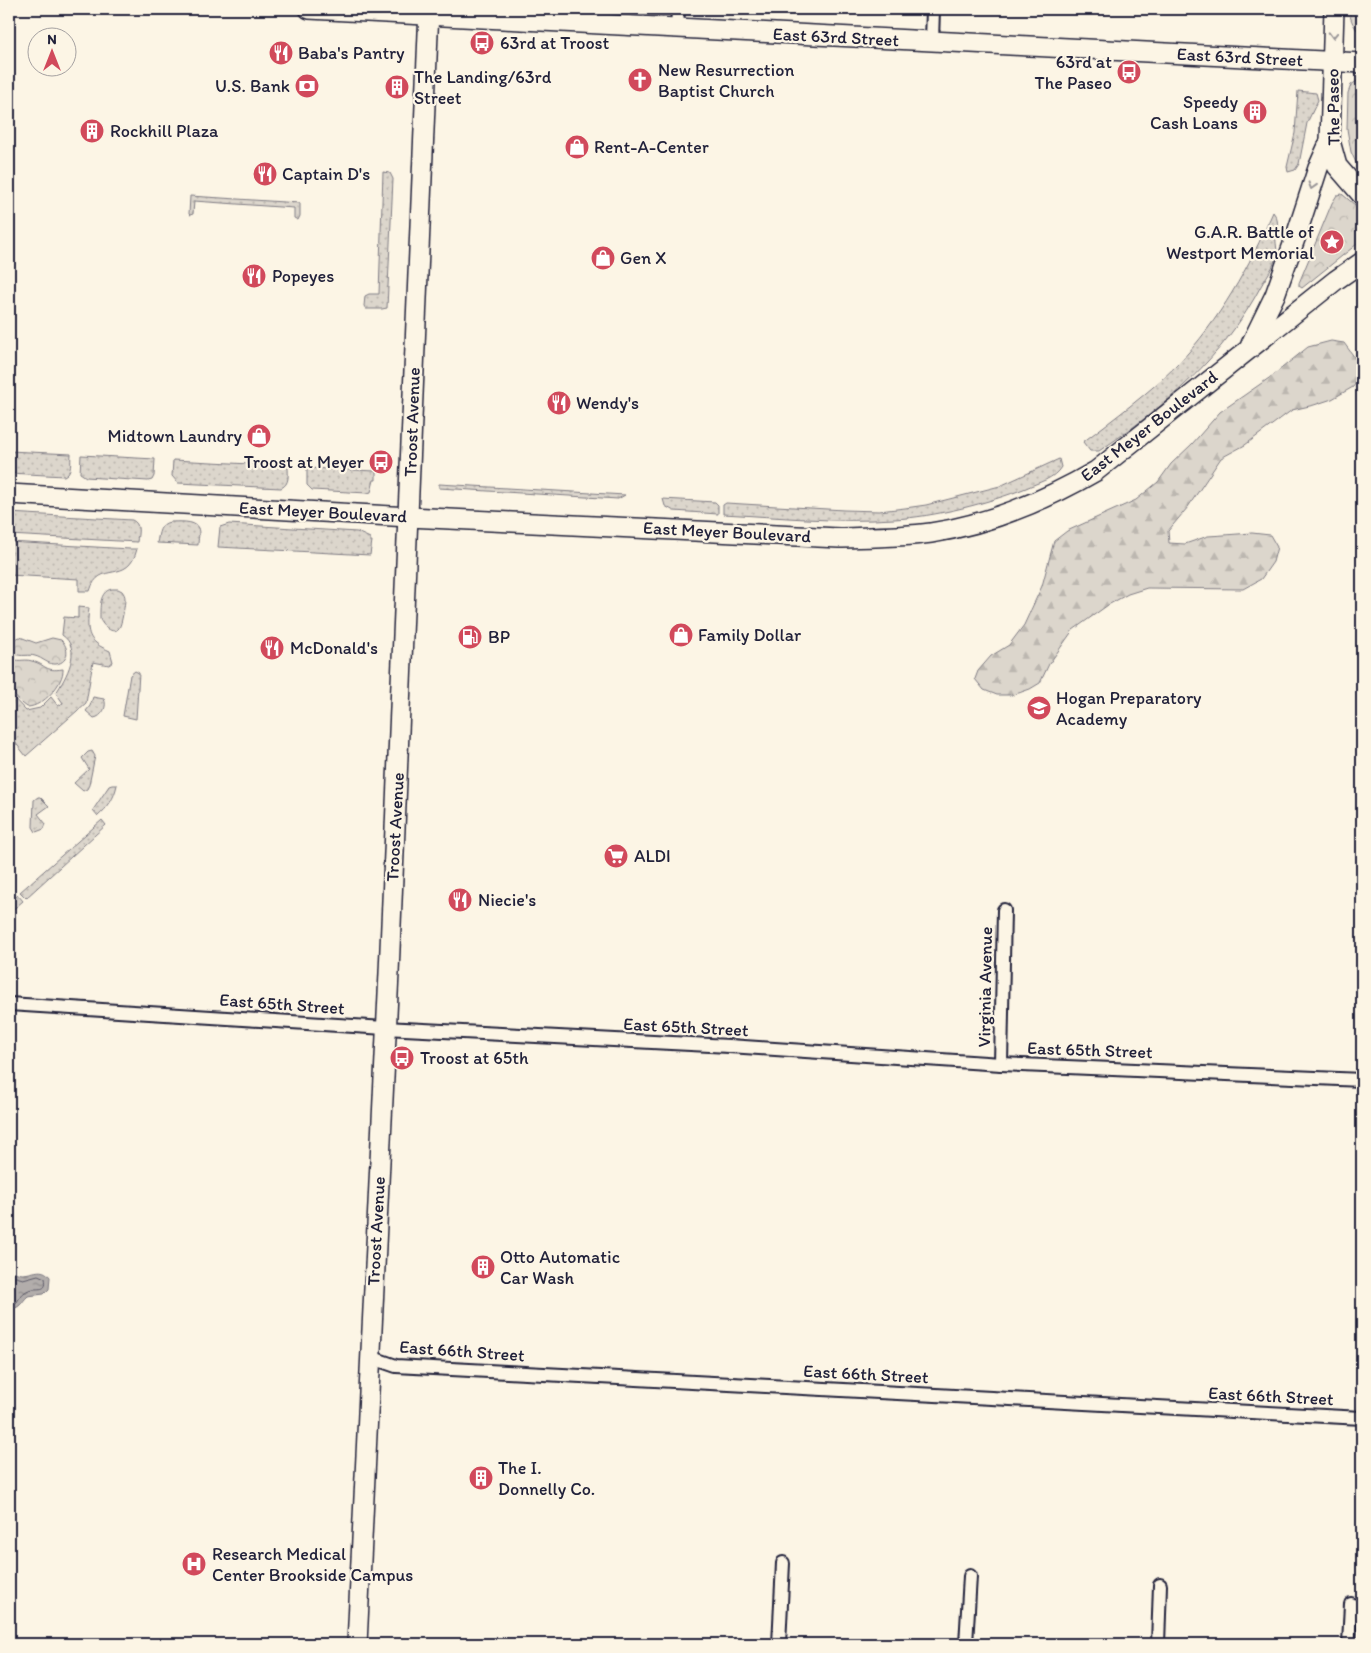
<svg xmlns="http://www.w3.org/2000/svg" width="1371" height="1653" viewBox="0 0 1371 1653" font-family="Itim,sans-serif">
  <defs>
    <pattern id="grass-dots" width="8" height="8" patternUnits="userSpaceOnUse" patternTransform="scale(1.25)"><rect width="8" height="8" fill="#dcd6cc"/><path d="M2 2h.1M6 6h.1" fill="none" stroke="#bcb7b0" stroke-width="1.8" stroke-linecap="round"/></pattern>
    <pattern id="forest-firs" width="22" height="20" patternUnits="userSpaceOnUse" patternTransform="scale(1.25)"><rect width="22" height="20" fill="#dcd6cc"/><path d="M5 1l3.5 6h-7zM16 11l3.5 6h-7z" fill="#bcb7b0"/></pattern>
    <pattern id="park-crowns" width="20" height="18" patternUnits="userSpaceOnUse" patternTransform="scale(1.25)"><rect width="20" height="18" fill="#dcd6cc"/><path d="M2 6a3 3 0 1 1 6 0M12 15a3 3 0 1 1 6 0" fill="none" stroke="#bcb7b0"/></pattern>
    <pattern id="water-ripples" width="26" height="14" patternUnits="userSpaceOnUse" patternTransform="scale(1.25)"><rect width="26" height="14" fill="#b2adab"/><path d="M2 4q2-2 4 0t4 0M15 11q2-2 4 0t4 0" fill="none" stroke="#908c8c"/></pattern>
  </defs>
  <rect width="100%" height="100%" fill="#fcf5e5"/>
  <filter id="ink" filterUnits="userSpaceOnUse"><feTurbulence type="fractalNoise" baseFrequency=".02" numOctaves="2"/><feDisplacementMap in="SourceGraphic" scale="10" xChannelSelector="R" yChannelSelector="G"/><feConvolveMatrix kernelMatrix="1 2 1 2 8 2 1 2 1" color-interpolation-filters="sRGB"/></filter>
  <g filter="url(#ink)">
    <g fill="url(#grass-dots)" stroke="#7f7c84">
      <path d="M1298,91L1316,93L1318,100L1307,123L1299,164L1295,170L1288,172L1287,167L1295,133Z"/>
      <path d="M383,172L390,173L393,179L387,308L382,309H366L364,306L365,296L369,294H379Z"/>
      <path d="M190,196L300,203V216L298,220L294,218V208L194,201L193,214L190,215L189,214Z"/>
      <path d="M1273,212C1280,221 1277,226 1276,236C1275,243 1278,249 1276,255C1275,266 1266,277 1261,286C1224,357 1165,407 1099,451H1090L1083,442C1116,417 1149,393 1178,364C1220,320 1249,267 1273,212Z"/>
      <path d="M9,451L71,454C70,462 73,472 64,476L9,473Z"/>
      <path d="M81,455L155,459L154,476L152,480L148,481L86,477L80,473Z"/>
      <path d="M1059,459L1061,467C1054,479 1039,482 1026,488C989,503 934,517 894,519C837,523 779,517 723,514V505L726,503L844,510L879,511L905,508L926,505L1000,486Z"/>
      <path d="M173,460L288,466C288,475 290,484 281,488L178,483L172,476Z"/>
      <path d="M307,468L376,471V480H374L371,492L367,493L312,490L307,485Z"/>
      <path d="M439,484L625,495L618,499L439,488Z"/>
      <path d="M663,499L715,502L718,505V514L674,511L665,506Z"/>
      <path d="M9,513L132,520C141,524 138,533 137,542L9,535Z"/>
      <path d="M170,522C177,522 195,520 198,528C200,532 198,540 198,545L157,543C159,533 159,524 170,522Z"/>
      <path d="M229,524L357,532L370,538V541H372L370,555L218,547L220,527Z"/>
      <path d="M9,542L130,549H137C128,586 99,559 90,591H79V579L9,575Z"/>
      <path d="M112,589H118L122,591C124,594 125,595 125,599C125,603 122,624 119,628C113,636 102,625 100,619C100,608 99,591 112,589Z"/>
      <path d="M78,607L89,608C88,619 85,635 96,643C100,647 106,649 110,651L113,662L109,665L93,662L86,703L26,756L14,741H9V693L26,711L40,708L51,697L58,706L63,703L56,693C66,677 83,649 62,635L64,617L78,618Z"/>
      <path d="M135,671L139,673L136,719L123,716L130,675Z"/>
      <path d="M93,697L104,699C108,706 102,717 94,718L86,711L90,706Z"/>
      <path d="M92,751L95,756L89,785L87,789L83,791L74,783L89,769L82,758L88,752Z"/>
      <path d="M112,785H117C114,799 108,807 98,816L93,810L109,786Z"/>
      <path d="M38,797H40L49,806L38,814L46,824L44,829L36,832L33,827L34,800Z"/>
      <path d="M102,820L106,825L26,898L20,892Z"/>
      <path d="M18,895L23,901L9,913V903Z"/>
    </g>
    <path fill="url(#forest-firs)" stroke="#7f7c84" d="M1331,341L1344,343L1358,362L1360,377L1353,387L1332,399L1314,405L1292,410L1245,445L1221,458L1188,507L1168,531L1169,543L1185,544L1208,536L1224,535L1252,533L1270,535L1277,547L1273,562L1261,579L1243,589L1147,588L1128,594L1108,605L1073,630L1049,664L1040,683L1030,689L1013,695H997L984,690L975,679L978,671L991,656L1009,645L1024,625L1042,586L1054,541L1067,531L1136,500L1158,482L1171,464L1192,444L1220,412L1272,376L1308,347Z"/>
    <g fill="url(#park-crowns)" stroke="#7f7c84">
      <path d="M1349,9H1362V35C1354,28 1350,20 1349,9Z"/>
      <path d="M1357,81H1362V175L1351,152L1347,129L1348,93L1351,85Z"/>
      <path d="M1342,194L1362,211V240L1302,288L1299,286V283L1332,203L1337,195Z"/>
      <path d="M20,637L36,643L52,638L61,640C69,647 70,662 56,664C48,665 43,658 35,656C29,654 21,657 15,654C12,652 11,649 10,645L14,639Z"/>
      <path d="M9,656C17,664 23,658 32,661C47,665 44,672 63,669C64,683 43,707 27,707C5,691 9,681 9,656Z"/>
    </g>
    <path fill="url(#water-ripples)" stroke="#78757e" d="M9,1270C13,1272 17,1273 22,1274C33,1274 42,1266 50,1277L49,1289L44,1294L28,1296C21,1302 20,1310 9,1308Z"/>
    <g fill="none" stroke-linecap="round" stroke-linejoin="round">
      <path stroke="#5c5a68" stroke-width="1" d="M9,1275L23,1279L38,1275L45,1278C48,1293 38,1287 29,1290C23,1292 20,1297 17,1302L9,1303"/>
      <defs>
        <g id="street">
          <path d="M677,29L678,9"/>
          <path d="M932,41L933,9"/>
          <path d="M9,1004L385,1028L729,1046L1001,1064L1362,1080"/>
          <path d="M1001,1064L1004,910"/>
          <path d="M370,1357L396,1366L1362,1418"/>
          <path d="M779,1644L783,1563"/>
          <path d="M966,1644L970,1576"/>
          <path d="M1158,1644L1160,1585"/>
          <path d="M1349,1644L1351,1604"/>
        </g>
        <g id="secondary">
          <path d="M309,9L1362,63"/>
          <path d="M1334,9L1330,141L1337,166L1362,195"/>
          <path d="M1251,344L1275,295L1296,236L1318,168L1330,141"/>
          <path d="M9,494L409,517L839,538C869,537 901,537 931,533C989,524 1046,500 1096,471L1336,280L1362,262"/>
          <path d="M357,1644L389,973L429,9"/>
        </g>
      </defs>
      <use href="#street" stroke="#22223b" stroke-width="16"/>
      <use href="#secondary" stroke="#22223b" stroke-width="22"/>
      <use href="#street" stroke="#fcf5e5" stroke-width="12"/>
      <use href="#secondary" stroke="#fcf5e5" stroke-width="19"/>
    </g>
    <defs><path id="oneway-chevron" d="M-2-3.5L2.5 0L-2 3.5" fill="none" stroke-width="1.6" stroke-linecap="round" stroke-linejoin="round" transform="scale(1.25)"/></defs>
    <g stroke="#9a9698">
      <use href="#oneway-chevron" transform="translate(1333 35) rotate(92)"/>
      <use href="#oneway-chevron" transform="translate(1312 186) rotate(107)"/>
    </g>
  </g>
  <defs>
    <symbol id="bus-disc" viewBox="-11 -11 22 22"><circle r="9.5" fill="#d1495b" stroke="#fcf5e5"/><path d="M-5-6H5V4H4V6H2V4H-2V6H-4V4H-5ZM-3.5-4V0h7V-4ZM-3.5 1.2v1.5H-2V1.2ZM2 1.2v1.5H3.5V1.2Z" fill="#fff"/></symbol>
    <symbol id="restaurant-disc" viewBox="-11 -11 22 22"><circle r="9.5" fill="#d1495b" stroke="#fcf5e5"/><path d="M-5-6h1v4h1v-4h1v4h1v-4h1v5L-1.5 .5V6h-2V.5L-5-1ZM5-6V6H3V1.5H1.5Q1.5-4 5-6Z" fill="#fff"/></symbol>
    <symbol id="church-disc" viewBox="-11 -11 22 22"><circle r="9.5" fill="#d1495b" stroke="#fcf5e5"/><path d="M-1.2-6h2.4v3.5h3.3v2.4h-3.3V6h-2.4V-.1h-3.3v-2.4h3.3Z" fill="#fff"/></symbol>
    <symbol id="bank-disc" viewBox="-11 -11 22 22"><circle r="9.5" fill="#d1495b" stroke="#fcf5e5"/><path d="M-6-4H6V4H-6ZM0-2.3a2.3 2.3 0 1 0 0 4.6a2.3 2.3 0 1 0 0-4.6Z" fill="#fff"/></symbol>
    <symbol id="building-disc" viewBox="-11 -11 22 22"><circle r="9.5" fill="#d1495b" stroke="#fcf5e5"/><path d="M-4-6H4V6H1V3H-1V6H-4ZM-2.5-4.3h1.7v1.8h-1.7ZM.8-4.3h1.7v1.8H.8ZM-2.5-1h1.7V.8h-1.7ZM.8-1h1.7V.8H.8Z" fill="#fff"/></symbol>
    <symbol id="shop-disc" viewBox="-11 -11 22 22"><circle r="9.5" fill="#d1495b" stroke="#fcf5e5"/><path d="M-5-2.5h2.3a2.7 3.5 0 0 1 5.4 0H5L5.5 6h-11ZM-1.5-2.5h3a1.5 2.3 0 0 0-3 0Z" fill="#fff"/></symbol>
    <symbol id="sight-disc" viewBox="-11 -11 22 22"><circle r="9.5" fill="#d1495b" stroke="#fcf5e5"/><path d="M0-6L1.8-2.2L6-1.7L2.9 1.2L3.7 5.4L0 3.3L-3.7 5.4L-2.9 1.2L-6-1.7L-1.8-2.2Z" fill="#fff"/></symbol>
    <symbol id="fuel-disc" viewBox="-11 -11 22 22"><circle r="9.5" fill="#d1495b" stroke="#fcf5e5"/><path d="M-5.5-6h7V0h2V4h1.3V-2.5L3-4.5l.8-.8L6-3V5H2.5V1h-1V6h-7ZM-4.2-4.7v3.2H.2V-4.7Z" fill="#fff"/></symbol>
    <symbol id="school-disc" viewBox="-11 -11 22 22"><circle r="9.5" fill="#d1495b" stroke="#fcf5e5"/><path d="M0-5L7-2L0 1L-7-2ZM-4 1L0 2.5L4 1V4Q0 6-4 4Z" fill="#fff"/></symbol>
    <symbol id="supermarket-disc" viewBox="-11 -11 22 22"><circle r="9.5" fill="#d1495b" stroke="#fcf5e5"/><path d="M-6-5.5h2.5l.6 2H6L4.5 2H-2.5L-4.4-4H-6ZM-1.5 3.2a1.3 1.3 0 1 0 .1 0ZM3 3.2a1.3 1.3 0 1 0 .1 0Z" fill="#fff"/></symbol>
    <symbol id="hospital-disc" viewBox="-11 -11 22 22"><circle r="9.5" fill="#d1495b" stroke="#fcf5e5"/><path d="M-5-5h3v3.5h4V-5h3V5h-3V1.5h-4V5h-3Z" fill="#fff"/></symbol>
  </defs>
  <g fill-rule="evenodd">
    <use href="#bus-disc" x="468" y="29" width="28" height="28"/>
    <use href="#restaurant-disc" x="267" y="39" width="28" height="28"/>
    <use href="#bus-disc" x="1115" y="58" width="28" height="28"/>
    <use href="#church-disc" x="626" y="66" width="28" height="28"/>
    <use href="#bank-disc" x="293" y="72" width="28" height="28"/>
    <use href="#building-disc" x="383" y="73" width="28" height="28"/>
    <use href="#building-disc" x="1241" y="98" width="28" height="28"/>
    <use href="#building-disc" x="78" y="117" width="28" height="28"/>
    <use href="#shop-disc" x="563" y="133" width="28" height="28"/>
    <use href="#restaurant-disc" x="251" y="160" width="28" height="28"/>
    <use href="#sight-disc" x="1318" y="228" width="28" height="28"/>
    <use href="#shop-disc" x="589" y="244" width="28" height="28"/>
    <use href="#restaurant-disc" x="240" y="262" width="28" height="28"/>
    <use href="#restaurant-disc" x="545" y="389" width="28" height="28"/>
    <use href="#shop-disc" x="245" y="422" width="28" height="28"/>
    <use href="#bus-disc" x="367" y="448" width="28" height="28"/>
    <use href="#shop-disc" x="667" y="621" width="28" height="28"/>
    <use href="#fuel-disc" x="456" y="623" width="28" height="28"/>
    <use href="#restaurant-disc" x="258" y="634" width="28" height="28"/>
    <use href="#school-disc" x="1025" y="694" width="28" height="28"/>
    <use href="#supermarket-disc" x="602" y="842" width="28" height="28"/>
    <use href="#restaurant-disc" x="446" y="886" width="28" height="28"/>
    <use href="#bus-disc" x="388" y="1044" width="28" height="28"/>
    <use href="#building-disc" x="469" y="1253" width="28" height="28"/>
    <use href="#building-disc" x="467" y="1464" width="28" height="28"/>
    <use href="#hospital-disc" x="180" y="1550" width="28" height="28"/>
  </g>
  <g text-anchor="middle" stroke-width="4.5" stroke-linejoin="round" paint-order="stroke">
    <g font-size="18" fill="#22223b" stroke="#fcf5e5">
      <text transform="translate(836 37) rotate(3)" y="6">East 63rd Street</text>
      <text transform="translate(1240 57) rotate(3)" y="6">East 63rd Street</text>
      <text transform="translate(1333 107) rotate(-91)" y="6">The Paseo</text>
      <text transform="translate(412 422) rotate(-88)" y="6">Troost Avenue</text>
      <text transform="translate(1149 426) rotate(-38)" y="6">East Meyer Boulevard</text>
      <text transform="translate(323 512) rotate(3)" y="6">East Meyer Boulevard</text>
      <text transform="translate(727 532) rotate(3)" y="6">East Meyer Boulevard</text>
      <text transform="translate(395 827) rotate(-87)" y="6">Troost Avenue</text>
      <text transform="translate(985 987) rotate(-89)" y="6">Virginia Avenue</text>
      <text transform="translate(282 1004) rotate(4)" y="6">East 65th Street</text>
      <text transform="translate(686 1027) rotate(3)" y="6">East 65th Street</text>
      <text transform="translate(1090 1050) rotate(2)" y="6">East 65th Street</text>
      <text transform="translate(376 1231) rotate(-87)" y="6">Troost Avenue</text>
      <text transform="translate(462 1351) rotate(4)" y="6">East 66th Street</text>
      <text transform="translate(866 1374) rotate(3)" y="6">East 66th Street</text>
      <text transform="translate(1271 1396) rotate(3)" y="6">East 66th Street</text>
    </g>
    <g font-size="18" fill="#22223b" stroke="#fcf5e5" text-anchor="start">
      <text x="500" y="49">63rd at Troost</text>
      <text x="298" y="59">Baba's Pantry</text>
      <text x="1112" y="68" text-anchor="end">63rd at<tspan x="1112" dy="21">The Paseo</tspan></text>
      <text x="658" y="76">New Resurrection<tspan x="658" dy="21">Baptist Church</tspan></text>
      <text x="414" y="83">The Landing/63rd<tspan x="414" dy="21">Street</tspan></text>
      <text x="290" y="92" text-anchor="end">U.S. Bank</text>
      <text x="1238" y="108" text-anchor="end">Speedy<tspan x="1238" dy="21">Cash Loans</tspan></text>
      <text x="110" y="137">Rockhill Plaza</text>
      <text x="594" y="153">Rent-A-Center</text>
      <text x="282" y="180">Captain D's</text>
      <text x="1314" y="238" text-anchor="end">G.A.R. Battle of<tspan x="1314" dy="21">Westport Memorial</tspan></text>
      <text x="620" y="264">Gen X</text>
      <text x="272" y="282">Popeyes</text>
      <text x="576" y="409">Wendy's</text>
      <text x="242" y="442" text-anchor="end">Midtown Laundry</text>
      <text x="364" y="468" text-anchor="end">Troost at Meyer</text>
      <text x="698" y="641">Family Dollar</text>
      <text x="488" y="643">BP</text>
      <text x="290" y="654">McDonald's</text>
      <text x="1056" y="704">Hogan Preparatory<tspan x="1056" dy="21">Academy</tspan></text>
      <text x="634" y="862">ALDI</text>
      <text x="478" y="906">Niecie's</text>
      <text x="420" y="1064">Troost at 65th</text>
      <text x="500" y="1263">Otto Automatic<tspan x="500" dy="21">Car Wash</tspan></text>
      <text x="498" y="1474">The I.<tspan x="498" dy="21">Donnelly Co.</tspan></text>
      <text x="212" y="1560">Research Medical<tspan x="212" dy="21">Center Brookside Campus</tspan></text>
    </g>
  </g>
  <rect width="1371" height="1653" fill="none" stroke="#fcf5e5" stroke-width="30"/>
  <rect x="15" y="15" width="1341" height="1623" fill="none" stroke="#22223b" stroke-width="2" filter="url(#ink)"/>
  <g transform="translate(52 52)"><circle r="24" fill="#fcf5e5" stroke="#a5a1a1"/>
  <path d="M0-4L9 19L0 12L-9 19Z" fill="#d1495b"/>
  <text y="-8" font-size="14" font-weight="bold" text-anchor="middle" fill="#22223b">N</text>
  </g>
</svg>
